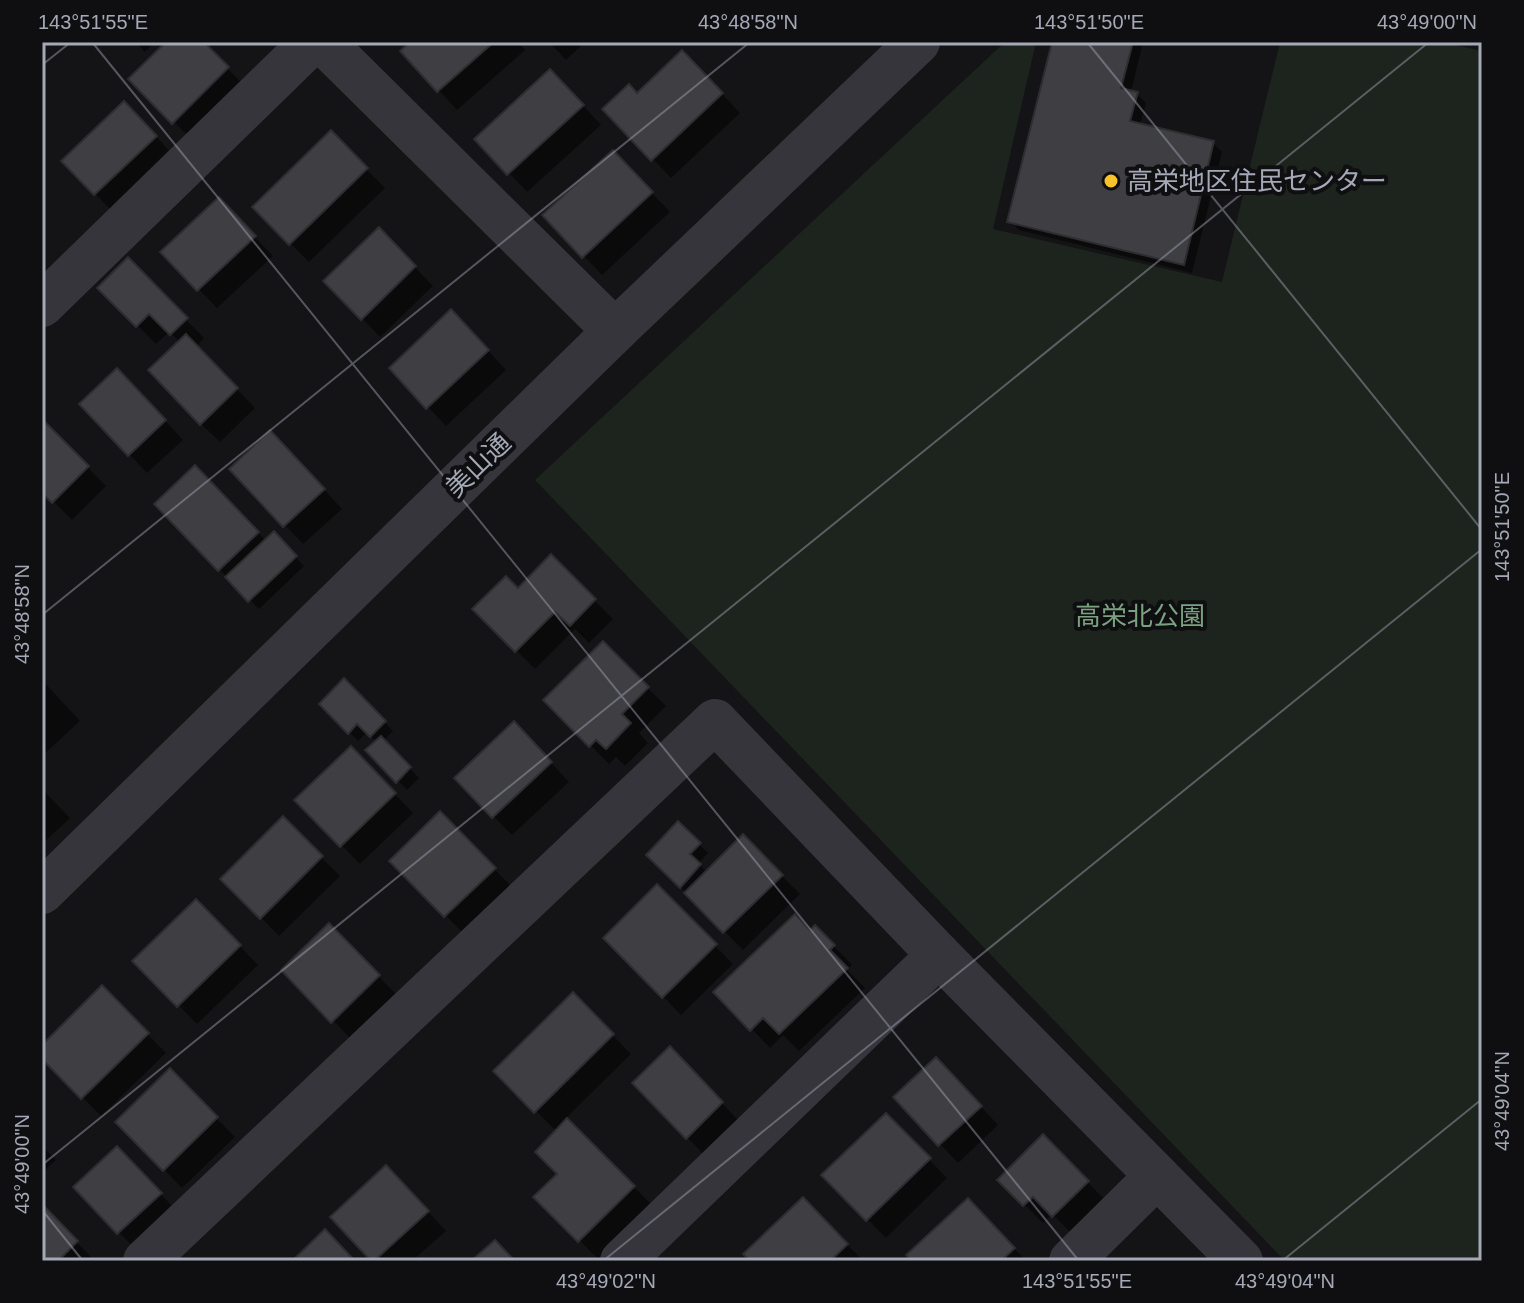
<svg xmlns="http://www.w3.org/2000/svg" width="1524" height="1303" viewBox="0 0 1524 1303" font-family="Helvetica,'Noto Sans JP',sans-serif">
  <rect width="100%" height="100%" fill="#141416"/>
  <path fill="#1c241d" d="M1005,42H1036L993,229L1222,282L1280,42H1442L1482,51V1261H1285L535,480Z"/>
  <g fill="#0007">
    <path d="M136,42H155L145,52Z"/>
    <path d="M169,42H201L246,87L192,140L131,79Z"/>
    <path d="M413,42H518L525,50L457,110L403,51Z"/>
    <path d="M549,42H585L566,60Z"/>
    <path d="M1054,42H1143L1131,92L1137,94L1146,103L1140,125L1213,143L1222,152L1192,273L1019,230L1010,221Z"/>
    <path d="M701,71L740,113L671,178L653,159L637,95Z"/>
    <path d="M569,90L601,125L527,192L477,139Z"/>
    <path d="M143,122L174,156L113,212L63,161Z"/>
    <path d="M330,133L385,188L309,262L254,207Z"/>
    <path d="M631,171L670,212L602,275L545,215Z"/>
    <path d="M219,200L273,256L217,308L163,252Z"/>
    <path d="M379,230L433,286L380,337L326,281Z"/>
    <path d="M128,260L204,338L196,347L255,408L220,442L201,424L180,342L169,332L156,344L100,288Z"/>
    <path d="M470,331L506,370L446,426L391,368Z"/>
    <path d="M136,389L183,440L147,473L129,454Z"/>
    <path d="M42,421L106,486L72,520L42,490Z"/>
    <path d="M289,451L342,509L303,544L285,525Z"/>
    <path d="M213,486L266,541L274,534L304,566L259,609L219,569Z"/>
    <path d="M551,557L613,619L589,643L575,629L535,669L475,609L518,591Z"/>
    <path d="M603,644L666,706L639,733L648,743L625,766L616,757L609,764L546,700Z"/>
    <path d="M42,680L80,721L42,756Z"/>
    <path d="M344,681L393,731L383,741L419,778L407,790L368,750L377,742L367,732L358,741L322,704Z"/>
    <path d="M532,742L569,782L512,835L456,778Z"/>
    <path d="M351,749L413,813L360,864L297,800Z"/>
    <path d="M42,789L70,818L42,844Z"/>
    <path d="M440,814L512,887L464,934L392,861Z"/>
    <path d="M283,819L340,876L279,936L223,879Z"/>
    <path d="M678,824L708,853L698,864L707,872L743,837L800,894L743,950L649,855Z"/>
    <path d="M657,887L733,964L681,1015L606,938Z"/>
    <path d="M196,901L258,965L197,1024L135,961Z"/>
    <path d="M329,926L397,995L351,1039L284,970Z"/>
    <path d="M815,927L852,965L847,970L865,988L799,1051L783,1035L770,1048L716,992Z"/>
    <path d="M102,988L166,1053L101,1116L42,1056V1047Z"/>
    <path d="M573,995L631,1054L565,1119L652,1205L598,1259L536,1197L560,1174L557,1132L496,1071Z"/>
    <path d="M670,1049L740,1122L705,1156L635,1083Z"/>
    <path d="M170,1071L235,1137L182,1188L118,1122Z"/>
    <path d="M954,1078L998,1125L958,1163L940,1144Z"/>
    <path d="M886,1116L947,1178L886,1238L824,1175Z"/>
    <path d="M1043,1137L1106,1201L1072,1234L1052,1214L1043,1223L1000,1180Z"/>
    <path d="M42,1146L56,1160L42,1173Z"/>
    <path d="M135,1167L178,1212L137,1251L76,1187Z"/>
    <path d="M404,1186L446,1231L412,1261H374Z"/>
    <path d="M42,1207L52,1217L95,1261H42Z"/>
    <path d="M822,1218L863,1261H753Z"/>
    <path d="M987,1219L1026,1261H914Z"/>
  </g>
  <g fill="#3e3e43" stroke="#2e2e32" stroke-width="2">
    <path d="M166,42H204L229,67L172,124L128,79Z"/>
    <path d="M410,42H494L437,92L400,51Z"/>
    <path d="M1052,42H1133L1121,88L1138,92L1130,121L1214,141L1184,265L1007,222Z"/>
    <path d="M682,50L723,93L651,161L602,109L629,84L637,93Z"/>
    <path d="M550,69L584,105L507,175L474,139Z"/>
    <path d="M124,101L157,136L94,195L61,161Z"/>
    <path d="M331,130L368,168L289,245L252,207Z"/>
    <path d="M613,150L653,192L582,258L542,215Z"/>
    <path d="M219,197L256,236L197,291L160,252Z"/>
    <path d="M379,227L416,266L361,320L323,281Z"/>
    <path d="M128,257L188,318L170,335L149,314L136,327L97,288Z"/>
    <path d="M451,309L489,350L426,409L389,368Z"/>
    <path d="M186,334L238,388L200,425L148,370Z"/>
    <path d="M117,368L166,420L128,456L79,404Z"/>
    <path d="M42,419L89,466L52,503L42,493Z"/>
    <path d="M270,430L325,489L283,527L229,469Z"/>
    <path d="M195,465L259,532L218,571L154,504Z"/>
    <path d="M274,531L297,556L248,602L225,577Z"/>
    <path d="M551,554L596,599L570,626L555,612L515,652L472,609L506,576L518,588Z"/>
    <path d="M603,641L649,687L622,714L631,723L606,749L596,740L589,747L543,700Z"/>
    <path d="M344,678L386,721L370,737L357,724L348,734L319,704Z"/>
    <path d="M514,721L552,762L492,818L454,778Z"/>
    <path d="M381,736L411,767L396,783L365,750Z"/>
    <path d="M351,746L396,793L340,847L294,800Z"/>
    <path d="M440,811L496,868L444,917L389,861Z"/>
    <path d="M283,816L323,856L260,919L220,879Z"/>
    <path d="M678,821L701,843L690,854L701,864L680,888L646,855Z"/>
    <path d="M743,834L783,875L723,933L684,893Z"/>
    <path d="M657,884L717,944L662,998L603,938Z"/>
    <path d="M196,899L241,945L177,1007L132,961Z"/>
    <path d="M795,914L810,930L815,925L835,945L830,950L848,968L779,1034L763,1018L750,1031L713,992Z"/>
    <path d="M329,923L380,975L331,1023L281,970Z"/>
    <path d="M102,985L149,1033L81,1099L42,1059V1045Z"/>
    <path d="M573,992L614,1034L534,1113L493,1071Z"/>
    <path d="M670,1046L723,1102L686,1139L632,1083Z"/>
    <path d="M936,1057L982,1106L938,1146L893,1097Z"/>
    <path d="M170,1068L218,1117L163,1171L115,1122Z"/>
    <path d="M886,1113L931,1158L866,1221L821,1175Z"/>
    <path d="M567,1118L635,1186L578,1242L533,1197L557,1174L535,1152Z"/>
    <path d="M1043,1134L1089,1181L1052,1217L1033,1197L1023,1206L997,1180Z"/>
    <path d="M117,1146L162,1193L117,1234L73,1187Z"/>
    <path d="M386,1165L429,1211L374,1261H371L330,1217Z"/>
    <path d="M803,1197L848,1244L830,1261H750L743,1254Z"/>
    <path d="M968,1198L1015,1248L1001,1261H911L906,1255Z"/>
    <path d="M42,1204L78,1241L58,1261H42Z"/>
    <path d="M325,1229L355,1261H292Z"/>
    <path d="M495,1240L515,1261H471Z"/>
  </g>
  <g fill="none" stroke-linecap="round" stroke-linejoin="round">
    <g stroke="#35353b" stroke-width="44">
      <path d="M323,42L615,331"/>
      <path d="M42,305L312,42"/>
      <path d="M145,1261L715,721L939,955L1241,1261"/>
      <path d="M622,1261L939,955"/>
      <path d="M1071,1261L1157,1176"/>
    </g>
    <path stroke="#35353b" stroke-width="44" d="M42,892L615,331L918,42"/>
  </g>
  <path fill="none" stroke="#a5a9b7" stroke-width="2" stroke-opacity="0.45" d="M92,42L1079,1261M1087,42L1482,530M42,65L71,42M42,615L750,42M42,1165L1429,42M42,1210L83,1261M603,1261L1482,549M1282,1261L1482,1099"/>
  <circle fill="#f8c22a" stroke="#0f0f11" stroke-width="3" cx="1111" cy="181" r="8"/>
  <g text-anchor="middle" stroke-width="8" stroke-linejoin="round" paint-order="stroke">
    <g font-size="26" fill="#a5a9b7" stroke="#0f0f11" text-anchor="start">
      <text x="1127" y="190">高栄地区住民センター</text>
    </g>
    <g font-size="26" fill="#a5a9b7" stroke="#0f0f11">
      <text transform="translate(478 465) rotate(-44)" y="9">美山通</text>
    </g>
    <g font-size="26" fill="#7ba280" stroke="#0f0f11">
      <text x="1140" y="625">高栄北公園</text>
    </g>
  </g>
  <rect width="1524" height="1303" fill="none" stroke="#0f0f11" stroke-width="88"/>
  <rect x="44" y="44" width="1436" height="1215" fill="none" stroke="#a5a9b7" stroke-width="3"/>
  <g font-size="20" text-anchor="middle" fill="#a5a9b7">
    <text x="93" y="29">143°51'55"E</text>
    <text x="748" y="29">43°48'58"N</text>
    <text x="1089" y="29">143°51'50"E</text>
    <text x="1427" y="29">43°49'00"N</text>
    <text transform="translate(1502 527) rotate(-90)" y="7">143°51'50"E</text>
    <text transform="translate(22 614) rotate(-90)" y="7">43°48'58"N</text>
    <text transform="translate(1502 1101) rotate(-90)" y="7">43°49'04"N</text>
    <text transform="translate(22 1164) rotate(-90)" y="7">43°49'00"N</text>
    <text x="606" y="1288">43°49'02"N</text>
    <text x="1077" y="1288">143°51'55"E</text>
    <text x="1285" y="1288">43°49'04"N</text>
  </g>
</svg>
